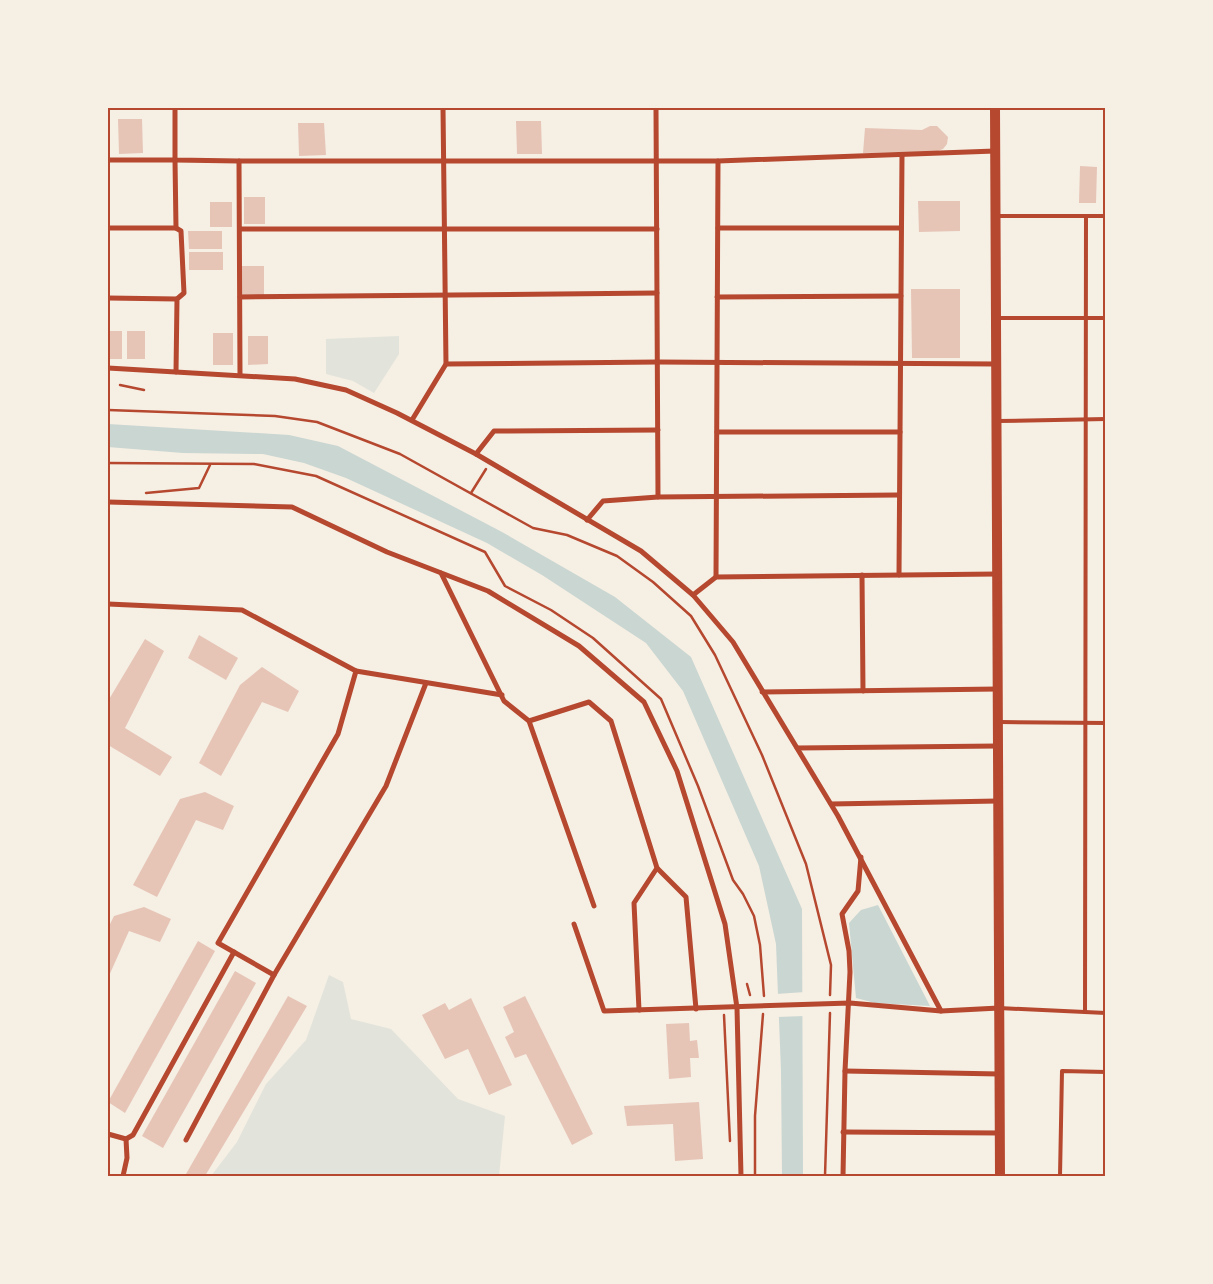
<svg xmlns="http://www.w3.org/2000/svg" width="1213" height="1284" viewBox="0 0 1213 1284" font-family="'Work Sans',sans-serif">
  <rect width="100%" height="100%" fill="#f6efe4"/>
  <g fill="#e2e4dc">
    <path d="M399,336V354L374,393L353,381L326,374V339Z"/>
    <path d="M329,975L343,982L351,1019L391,1029L458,1099L505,1116L499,1176H211L237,1142L266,1084L306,1040Z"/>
  </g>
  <g fill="#c9d6d2">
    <path d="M108,424L289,435L338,446L502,532L615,597L691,657L802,909L803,1176H782L781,1070L776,944L759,866L683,691L646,643L542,575L487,543L346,478L304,463L263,454L183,453L108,447Z"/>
    <path d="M878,905L930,1006L875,1003L856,998L849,923L861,910Z"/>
  </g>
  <path fill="#f6efe4" d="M805,992V1016L777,1017L776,994Z"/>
  <g fill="#e6c5b7">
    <path d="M118,119H142L143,153L119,154Z"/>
    <path d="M516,121H541L542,154H517Z"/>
    <path d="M298,123H324L326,155L299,156Z"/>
    <path d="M930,126H937L948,137L947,144L943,149L935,152L863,153L865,128L922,130Z"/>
    <path d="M1080,166L1097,167L1096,203H1079Z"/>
    <rect x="244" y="197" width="21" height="27"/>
    <path d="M918,201H960V231L919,232Z"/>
    <rect x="210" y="202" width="22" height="25"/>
    <path d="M188,231H222V249H189Z"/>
    <rect x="189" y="252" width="34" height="18"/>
    <rect x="241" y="266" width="23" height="29"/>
    <path d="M911,289H960V358H912Z"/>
    <rect x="108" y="331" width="14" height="28"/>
    <rect x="127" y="331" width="18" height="28"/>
    <rect x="213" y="333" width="20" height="32"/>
    <path d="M248,336H268V364L248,365Z"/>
    <path d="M199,635L238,658L226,680L188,658Z"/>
    <path d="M145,639L164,651L125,728L172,757L160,776L108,745V701Z"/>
    <path d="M262,667L299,691L288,712L262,702L221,776L199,763L240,685Z"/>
    <path d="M205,792L234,806L223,830L196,820L157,897L133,885L180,799Z"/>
    <path d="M144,907L171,919L160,942L129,931L108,978V928L114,916Z"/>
    <path d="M198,941L215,951L125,1113L108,1102Z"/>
    <path d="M235,971L256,983L163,1148L142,1136Z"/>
    <path d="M288,996L307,1006L205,1176L186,1174Z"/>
    <path d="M525,996L593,1134L572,1145L526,1054L515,1058L505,1037L514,1032L503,1007Z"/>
    <path d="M471,998L512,1085L489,1095L468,1049L445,1059L422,1015L445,1003L449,1010Z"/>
    <path d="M689,1023L690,1041L697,1040L699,1058H690L691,1077L669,1079L666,1024Z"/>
    <path d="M699,1102L703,1159L675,1161L673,1124L627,1126L624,1106Z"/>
  </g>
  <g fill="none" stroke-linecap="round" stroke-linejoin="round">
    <g stroke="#b5482f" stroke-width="2.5">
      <path d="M120,385L144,390"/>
      <path d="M108,410L275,416L317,422L400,454L533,528L567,535L617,556L653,582L691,616L715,655L762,755L806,864L831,965L830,995"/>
      <path d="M108,463L254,464L316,476L485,552L505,586L551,610L593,638L661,699L698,786L733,880L743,894L754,916L760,945L764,996"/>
      <path d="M146,493L199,488L210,465"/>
      <path d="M471,493L486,469"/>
      <path d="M747,984L750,995"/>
      <path d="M724,1015L730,1141"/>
      <path d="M755,1176V1116L763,1014"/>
      <path d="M825,1176L830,1013"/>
    </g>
    <g stroke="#b5482f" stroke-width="4">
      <path d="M997,216H1106"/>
      <path d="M998,318H1106"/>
      <path d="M998,421L1106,419"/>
      <path d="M1000,722L1106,723"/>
      <path d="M999,1008L1106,1013"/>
      <path d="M1085,1012L1086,216"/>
      <path d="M1060,1176L1062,1071L1106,1072"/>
    </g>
    <g stroke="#b5482f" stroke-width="5">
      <path d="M175,108V160L239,161"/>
      <path d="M656,108L658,497"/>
      <path d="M108,160H175L176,228L181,231L184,293L177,299L176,372"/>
      <path d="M108,228H176"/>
      <path d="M718,228H901"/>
      <path d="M240,229H657"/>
      <path d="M240,297L657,293"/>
      <path d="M717,297L901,296"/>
      <path d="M108,298L177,299"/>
      <path d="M446,364L658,362L996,364"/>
      <path d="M108,368L295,379L346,390L397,413L476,454L641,551L693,595L733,642L838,816L941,1011L999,1008"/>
      <path d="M240,375L239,161H718L995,151"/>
      <path d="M412,420L446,364L443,108"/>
      <path d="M717,432H900"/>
      <path d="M476,454L494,431L658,430"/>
      <path d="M108,502L292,507L387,552L488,591L579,646L644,702L677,771L725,924L737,1008L741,1176"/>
      <path d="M587,520L603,501L658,497L898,495"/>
      <path d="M441,573L504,701L529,721L594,906"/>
      <path d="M862,575L863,691"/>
      <path d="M899,575L902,155"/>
      <path d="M716,577L718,161"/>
      <path d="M693,595L716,577L997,574"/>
      <path d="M108,604L242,610L356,671L338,734L218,943L274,975L386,786L426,683"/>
      <path d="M356,671L502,695"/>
      <path d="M762,692L998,689"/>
      <path d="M529,721L589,702L611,721L657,868L686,897L696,1009"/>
      <path d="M797,748L998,746"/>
      <path d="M831,804L998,801"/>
      <path d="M574,924L604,1011L850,1003L941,1011"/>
      <path d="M639,1010L634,903L657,868"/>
      <path d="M845,1071L999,1074"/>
      <path d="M843,1132L1000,1133"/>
      <path d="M108,1134L126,1139L133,1135L234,952"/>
      <path d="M186,1140L274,975"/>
      <path d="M123,1176L127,1158L126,1139"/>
      <path d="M843,1176L845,1071L850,972L849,951L842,914L858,891L861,857"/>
    </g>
    <path stroke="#b5482f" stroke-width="10" d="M995,108L1000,1176"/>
  </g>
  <rect width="1213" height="1284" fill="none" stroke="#f6efe4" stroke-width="218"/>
  <rect x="109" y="109" width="995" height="1066" fill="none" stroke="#b5482f" stroke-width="2"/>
</svg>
